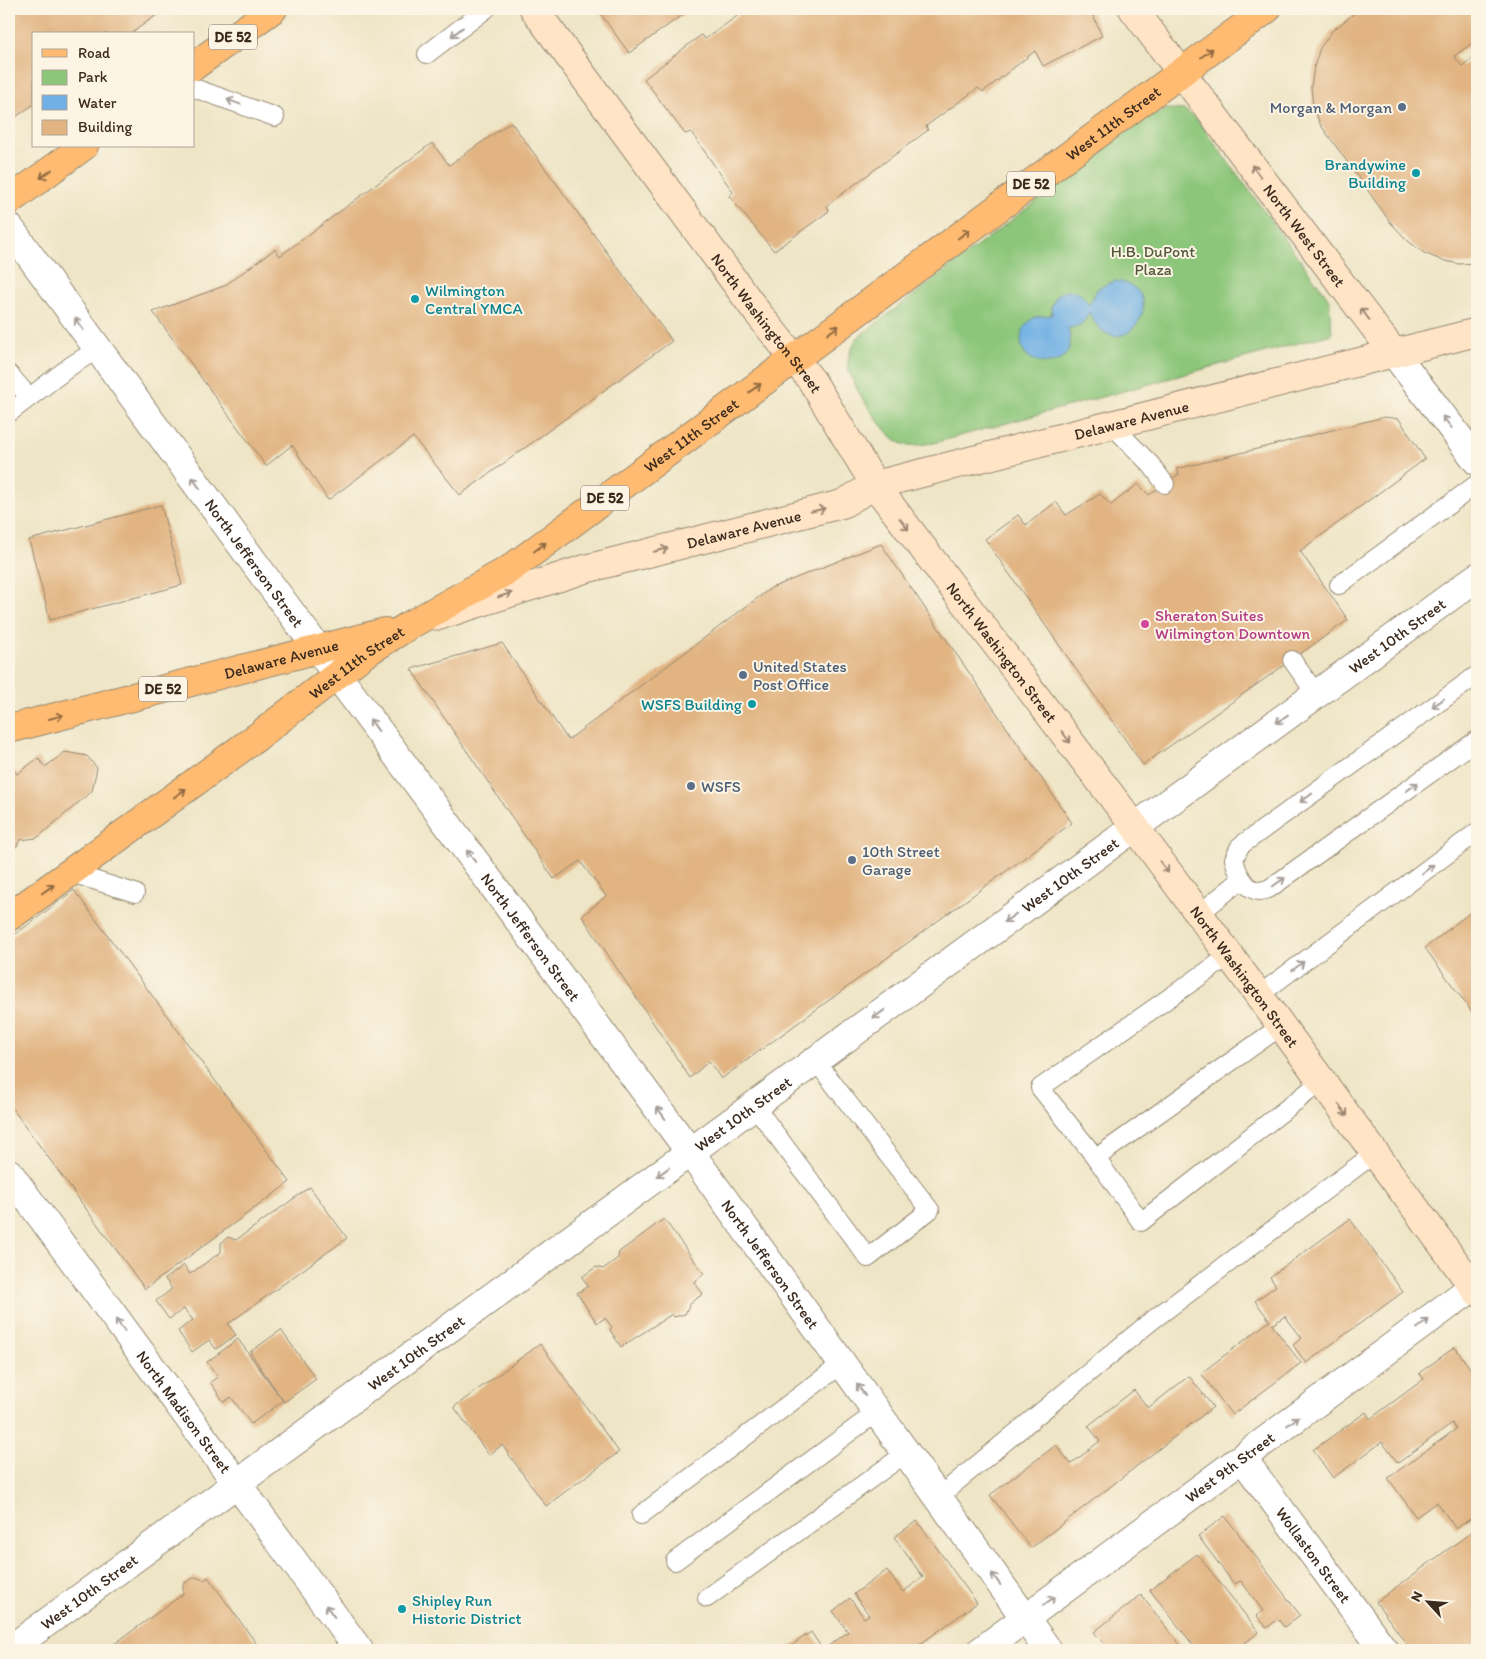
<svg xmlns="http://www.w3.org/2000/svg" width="1486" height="1659" viewBox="0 0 1486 1659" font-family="Itim,sans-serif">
  <rect width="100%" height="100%" fill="#fcf5e5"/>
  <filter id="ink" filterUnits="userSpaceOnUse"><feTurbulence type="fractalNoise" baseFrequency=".02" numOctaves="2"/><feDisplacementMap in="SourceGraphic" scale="10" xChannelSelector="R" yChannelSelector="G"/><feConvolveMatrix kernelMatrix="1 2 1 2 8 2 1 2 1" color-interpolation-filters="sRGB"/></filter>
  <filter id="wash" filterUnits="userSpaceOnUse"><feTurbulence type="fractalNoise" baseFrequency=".0096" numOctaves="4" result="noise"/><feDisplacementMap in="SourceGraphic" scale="20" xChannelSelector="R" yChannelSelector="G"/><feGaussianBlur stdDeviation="1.12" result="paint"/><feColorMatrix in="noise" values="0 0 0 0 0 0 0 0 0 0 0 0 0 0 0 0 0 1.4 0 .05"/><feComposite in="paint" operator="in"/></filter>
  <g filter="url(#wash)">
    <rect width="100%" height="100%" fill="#eee5c6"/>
    <path fill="#8cc67a" stroke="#64784c" d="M1168,109L1184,110L1196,118L1329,299L1332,334L934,443C924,444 913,447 903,444C885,438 851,385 848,367C847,356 852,347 857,338L1137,124L1153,114Z"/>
    <path fill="#70b0e4" stroke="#566d81" d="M1115,281C1179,289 1118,377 1089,312C1085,323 1079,327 1068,328C1078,359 1049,374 1025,354C1017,339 1022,325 1035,317L1052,315L1051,307L1057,295C1071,286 1082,292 1089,305L1098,288Z"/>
    <g id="blocks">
      <g fill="#e1b482">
        <path d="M9,9H165L130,34H34V104L9,122Z"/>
        <path d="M597,9H691L629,53Z"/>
        <path d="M747,9H1090L1102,36L1043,66L1035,51L983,92L978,88L926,126L928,130L827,205L829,211L774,251L729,196L733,192L691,132L685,134L644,79L701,35L705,39Z"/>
        <path d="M1360,9H1477V40L1454,56L1462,66L1477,55V263L1459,264L1441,260L1424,253L1408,241L1391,223L1320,124L1313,106L1311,87L1314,67L1320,48L1332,31Z"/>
        <path d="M511,122L672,341L460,495L413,437L328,500L292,445L266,466L153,312L224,286L275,249L280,256L432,143L449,165Z"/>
        <path d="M1384,417L1399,419L1425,459L1300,551L1348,620L1143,765L985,539L1018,515L1026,525L1056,502L1066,515L1100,494L1111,505L1138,484L1149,495L1179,474L1177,469Z"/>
        <path d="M161,505L182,585L50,620L29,540Z"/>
        <path d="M881,544L1072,823L721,1079L709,1061L690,1078L582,916L606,896L580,861L554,879L411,669L502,643L568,740L771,588Z"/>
        <path d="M65,752L87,756L97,768L92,791L37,838L20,840L17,846L9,852V768L11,766L17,774L38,758L45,767Z"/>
        <path d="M74,890L290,1182L145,1289L9,1104V939Z"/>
        <path d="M1477,907V1019L1425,948Z"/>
        <path d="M310,1187L347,1238L228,1324L236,1335L216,1349L209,1340L192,1352L178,1331L193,1320L184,1309L169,1319L156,1301L172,1289L165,1279L184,1265L190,1274L221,1252V1243L228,1237L236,1240Z"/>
        <path d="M664,1219L704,1274L694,1282L703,1294L690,1303L685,1314L674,1317L672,1314L621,1347L610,1330L612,1327L605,1318L597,1323L577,1293L588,1286L582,1277L596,1267L603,1269L618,1258L619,1252Z"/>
        <path d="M1350,1219L1403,1292L1306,1363L1293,1345L1302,1338L1285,1316L1272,1325L1301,1363L1232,1415L1201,1373L1270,1321L1255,1301L1276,1286L1270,1277Z"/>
        <path d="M281,1330L316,1379L284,1402L250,1352Z"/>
        <path d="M238,1339L283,1401L251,1424L231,1397L224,1402L210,1382L218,1377L207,1362Z"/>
        <path d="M540,1344L619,1452L546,1506L502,1445L489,1455L454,1407Z"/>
        <path d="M1455,1347L1477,1378V1514L1456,1529L1437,1502L1416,1517L1388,1478L1456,1429L1452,1423L1398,1463L1382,1442L1333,1478L1313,1450L1366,1412L1370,1419L1424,1379L1419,1373Z"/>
        <path d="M1189,1376L1213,1407L1031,1548L990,1495L1056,1445L1071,1464L1100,1441L1088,1426L1134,1390L1148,1408Z"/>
        <path d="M1225,1516L1300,1615L1284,1627L1278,1619L1267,1628L1257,1616L1263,1611L1241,1581L1234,1584L1198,1536Z"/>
        <path d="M917,1521L977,1603L912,1650H785L811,1632L823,1650L848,1632L833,1611L850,1598L864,1618L869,1615L854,1594L887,1570L903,1592L923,1577L894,1537Z"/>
        <path d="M1477,1528V1650H1411L1376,1602Z"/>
        <path d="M1197,1554L1259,1632L1236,1650H1197L1150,1590Z"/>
        <path d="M195,1577L204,1580L208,1577L261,1650H106L183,1594V1584Z"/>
        <path d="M1141,1595L1184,1650H1109L1094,1632Z"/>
      </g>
    </g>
  </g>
  <g filter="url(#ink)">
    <use href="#blocks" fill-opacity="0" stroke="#948872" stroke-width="1"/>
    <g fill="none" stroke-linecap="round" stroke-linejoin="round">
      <defs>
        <g id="service">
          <path d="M427,54L486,9"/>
          <path d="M194,88L275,117"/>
          <path d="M9,374L29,397"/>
          <path d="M9,413L72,365L98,349"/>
          <path d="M1112,425L1152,466L1165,484"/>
          <path d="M1339,585L1477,484"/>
          <path d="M1292,660L1316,694"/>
          <path d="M1477,675L1240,846L1234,859C1238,876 1250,899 1270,888L1477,740"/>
          <path d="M71,873L135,893"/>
          <path d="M1199,914L1242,879"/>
          <path d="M1229,956L1040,1088L1096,1158L1141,1222L1322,1081"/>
          <path d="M1259,995L1477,832"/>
          <path d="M754,1105L868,1258L930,1210L816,1061"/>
          <path d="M1096,1158L1281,1026"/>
          <path d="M937,1498L1150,1322L1375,1153"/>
          <path d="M641,1515L842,1364"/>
          <path d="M675,1561L877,1412"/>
          <path d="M707,1598L906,1453"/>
        </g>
        <g id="minor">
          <path d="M1394,353L1477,461"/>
          <path id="s1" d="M690,1152L1048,1650"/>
          <path id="s2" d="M9,1173L359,1650"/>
          <path id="s3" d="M1243,1459L1384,1650"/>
          <path id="s4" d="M9,1650L1477,577"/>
          <path id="s5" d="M982,1650L1477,1284"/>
        </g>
        <g id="tertiary">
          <path id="s6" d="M9,227L261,572L690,1152"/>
        </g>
        <g id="secondary">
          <path id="s7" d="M534,9L757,312L812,381L875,485L1135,827L1477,1292"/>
          <path id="s8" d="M1133,9L1394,353"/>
          <path id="s9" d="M438,616L585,569L842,504L875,485L1477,332"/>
        </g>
        <g id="primary">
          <path d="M194,66L273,9"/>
          <path d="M9,201L84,146"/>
          <path id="s10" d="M9,729L385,632"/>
          <path id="s11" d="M9,917L257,737L364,654L408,626L510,569L1267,9"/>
        </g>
      </defs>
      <use href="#service" stroke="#948872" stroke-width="20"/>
      <use href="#minor" stroke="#948872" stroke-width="30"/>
      <use href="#tertiary" stroke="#948872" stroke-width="30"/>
      <use href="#secondary" stroke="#948872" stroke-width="30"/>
      <use href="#primary" stroke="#948872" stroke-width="30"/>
      <use href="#service" stroke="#fff" stroke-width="18"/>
      <use href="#minor" stroke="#fff" stroke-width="28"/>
      <use href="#tertiary" stroke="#fff" stroke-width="28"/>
      <use href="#secondary" stroke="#ffe4c6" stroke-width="28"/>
      <use href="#primary" stroke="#febb71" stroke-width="28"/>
    </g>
    <defs><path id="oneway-shaft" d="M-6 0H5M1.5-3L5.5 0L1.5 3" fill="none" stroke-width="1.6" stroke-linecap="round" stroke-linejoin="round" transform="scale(1.25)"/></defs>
    <g stroke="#a79f9a">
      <use href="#oneway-shaft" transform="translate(457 32) rotate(142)"/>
      <use href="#oneway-shaft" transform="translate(234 102) rotate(-160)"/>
      <use href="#oneway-shaft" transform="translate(79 324) rotate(-126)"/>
      <use href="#oneway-shaft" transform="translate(1447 422) rotate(-128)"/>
      <use href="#oneway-shaft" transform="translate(196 483) rotate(-126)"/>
      <use href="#oneway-shaft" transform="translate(1438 703) rotate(144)"/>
      <use href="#oneway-shaft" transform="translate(1282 719) rotate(144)"/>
      <use href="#oneway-shaft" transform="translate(374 725) rotate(-126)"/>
      <use href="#oneway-shaft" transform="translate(1412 787) rotate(-36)"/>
      <use href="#oneway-shaft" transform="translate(1306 798) rotate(144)"/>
      <use href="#oneway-shaft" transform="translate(471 856) rotate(-126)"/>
      <use href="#oneway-shaft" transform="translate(1428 869) rotate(-37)"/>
      <use href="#oneway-shaft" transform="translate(1279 882) rotate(-35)"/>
      <use href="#oneway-shaft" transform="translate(1010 918) rotate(144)"/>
      <use href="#oneway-shaft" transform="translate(1298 966) rotate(-37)"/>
      <use href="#oneway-shaft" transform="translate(879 1014) rotate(144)"/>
      <use href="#oneway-shaft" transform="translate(661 1113) rotate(-126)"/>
      <use href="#oneway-shaft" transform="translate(663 1172) rotate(144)"/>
      <use href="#oneway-shaft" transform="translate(1423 1324) rotate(-37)"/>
      <use href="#oneway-shaft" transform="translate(120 1325) rotate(-126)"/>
      <use href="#oneway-shaft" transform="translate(861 1390) rotate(-126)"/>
      <use href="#oneway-shaft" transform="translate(1293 1421) rotate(-37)"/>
      <use href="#oneway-shaft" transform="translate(996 1579) rotate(-126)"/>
      <use href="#oneway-shaft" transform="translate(1049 1601) rotate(-36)"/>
      <use href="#oneway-shaft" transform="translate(330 1611) rotate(-126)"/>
    </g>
    <g stroke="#936b43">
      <use href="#oneway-shaft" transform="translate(1207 53) rotate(-37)"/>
      <use href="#oneway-shaft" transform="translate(46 174) rotate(144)"/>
      <use href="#oneway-shaft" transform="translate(964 234) rotate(-36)"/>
      <use href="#oneway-shaft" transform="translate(833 330) rotate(-36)"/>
      <use href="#oneway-shaft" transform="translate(755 388) rotate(-36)"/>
      <use href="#oneway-shaft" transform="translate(540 547) rotate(-37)"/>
      <use href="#oneway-shaft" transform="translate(56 717) rotate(-15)"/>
      <use href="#oneway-shaft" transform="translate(180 793) rotate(-36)"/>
      <use href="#oneway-shaft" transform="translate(48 889) rotate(-36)"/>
    </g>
    <g stroke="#9d8772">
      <use href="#oneway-shaft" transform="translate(1256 171) rotate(-127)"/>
      <use href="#oneway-shaft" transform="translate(1365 314) rotate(-127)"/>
      <use href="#oneway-shaft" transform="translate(818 510) rotate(-14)"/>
      <use href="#oneway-shaft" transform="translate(904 524) rotate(53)"/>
      <use href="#oneway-shaft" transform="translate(661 550) rotate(-14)"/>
      <use href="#oneway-shaft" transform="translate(505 595) rotate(-18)"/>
      <use href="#oneway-shaft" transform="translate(1066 737) rotate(53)"/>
      <use href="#oneway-shaft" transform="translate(1164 867) rotate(54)"/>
      <use href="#oneway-shaft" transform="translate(1343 1110) rotate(53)"/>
    </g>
  </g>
  <g fill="#5c6f8a" stroke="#fcf5e5" stroke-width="2">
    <circle cx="1402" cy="107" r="5"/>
    <circle cx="743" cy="675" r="5"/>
    <circle cx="691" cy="786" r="5"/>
    <circle cx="852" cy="860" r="5"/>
  </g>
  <g fill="#0f9aa8" stroke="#fcf5e5" stroke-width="2">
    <circle cx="1416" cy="173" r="5"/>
    <circle cx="415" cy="299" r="5"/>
    <circle cx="752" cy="704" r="5"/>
    <circle cx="402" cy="1609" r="5"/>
  </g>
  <circle fill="#d1479c" stroke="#fcf5e5" stroke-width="2" cx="1145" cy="624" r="5"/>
  <g text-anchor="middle" stroke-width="4" stroke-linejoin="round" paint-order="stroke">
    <g fill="#fcf5e5" stroke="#75675a" stroke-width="1">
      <rect x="209" y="24.5" width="48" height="25" rx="4"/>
      <rect x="1007" y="171.5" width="48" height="25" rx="4"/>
      <rect x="581" y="485.5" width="48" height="25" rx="4"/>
      <rect x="139" y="676.5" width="48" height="25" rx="4"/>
    </g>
    <g font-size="15" font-weight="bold" fill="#3b2a1e">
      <text x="233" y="42">DE 52</text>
      <text x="1031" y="189">DE 52</text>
      <text x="605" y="503">DE 52</text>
      <text x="163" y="694">DE 52</text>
    </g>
    <g font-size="16" fill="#4e5e75" stroke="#fcf5e5" text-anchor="start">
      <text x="1392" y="113" text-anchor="end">Morgan &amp; Morgan</text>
      <text x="753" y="672">United States<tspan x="753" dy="18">Post Office</tspan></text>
      <text x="701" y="792">WSFS</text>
      <text x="862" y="857">10th Street<tspan x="862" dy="18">Garage</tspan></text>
    </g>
    <g font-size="16" fill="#3b2a1e" stroke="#fcf5e5">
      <text dy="6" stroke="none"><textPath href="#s11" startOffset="1361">West 11th Street</textPath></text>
      <text dy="6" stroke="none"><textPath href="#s8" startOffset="284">North West Street</textPath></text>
      <text dy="6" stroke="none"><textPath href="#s7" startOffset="391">North Washington Street</textPath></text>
      <text dy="6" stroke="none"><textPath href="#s9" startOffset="722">Delaware Avenue</textPath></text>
      <text dy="6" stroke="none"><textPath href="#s11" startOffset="836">West 11th Street</textPath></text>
      <text dy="6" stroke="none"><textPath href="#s9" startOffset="318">Delaware Avenue</textPath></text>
      <text dy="6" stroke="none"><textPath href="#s6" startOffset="416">North Jefferson Street</textPath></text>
      <text dy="6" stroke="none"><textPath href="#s4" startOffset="1719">West 10th Street</textPath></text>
      <text dy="6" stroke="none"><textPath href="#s7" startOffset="796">North Washington Street</textPath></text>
      <text dy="6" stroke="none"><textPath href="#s10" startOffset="281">Delaware Avenue</textPath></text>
      <text dy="6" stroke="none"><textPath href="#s11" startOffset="431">West 11th Street</textPath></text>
      <text dy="6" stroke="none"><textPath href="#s4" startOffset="1314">West 10th Street</textPath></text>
      <text dy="6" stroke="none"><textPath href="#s6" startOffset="881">North Jefferson Street</textPath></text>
      <text dy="6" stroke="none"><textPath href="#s7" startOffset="1201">North Washington Street</textPath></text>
      <text dy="6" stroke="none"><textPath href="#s4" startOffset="909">West 10th Street</textPath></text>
      <text dy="6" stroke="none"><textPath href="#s1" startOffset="138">North Jefferson Street</textPath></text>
      <text dy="6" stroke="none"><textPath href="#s4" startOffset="504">West 10th Street</textPath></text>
      <text dy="6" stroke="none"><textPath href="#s2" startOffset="296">North Madison Street</textPath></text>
      <text dy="6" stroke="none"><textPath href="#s5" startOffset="308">West 9th Street</textPath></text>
      <text dy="6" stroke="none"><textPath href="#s3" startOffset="119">Wollaston Street</textPath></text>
      <text dy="6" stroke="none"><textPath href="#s4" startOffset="99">West 10th Street</textPath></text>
    </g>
    <g font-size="16" fill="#0d838f" stroke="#fcf5e5" text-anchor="end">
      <text x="1406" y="170">Brandywine<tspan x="1406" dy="18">Building</tspan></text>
      <text x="425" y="296" text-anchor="start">Wilmington<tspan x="425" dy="18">Central YMCA</tspan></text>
      <text x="742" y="710">WSFS Building</text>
      <text x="412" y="1606" text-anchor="start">Shipley Run<tspan x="412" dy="18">Historic District</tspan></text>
    </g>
    <g font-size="16" fill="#53593a" stroke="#fcf5e5">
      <text x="1153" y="257">H.B. DuPont<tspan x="1153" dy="18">Plaza</tspan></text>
    </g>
    <g font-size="16" fill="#b23c85" stroke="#fcf5e5" text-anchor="start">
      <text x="1155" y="621">Sheraton Suites<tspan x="1155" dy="18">Wilmington Downtown</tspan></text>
    </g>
  </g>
  <rect width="1486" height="1659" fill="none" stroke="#fcf5e5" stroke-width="30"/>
  <rect x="32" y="32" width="162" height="115" fill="#fcf5e5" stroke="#afa495"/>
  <rect x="42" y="49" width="25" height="8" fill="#febb71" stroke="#afa495"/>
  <text x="78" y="58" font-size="15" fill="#3b2a1e">Road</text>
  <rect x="42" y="70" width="25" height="15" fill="#8cc67a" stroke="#afa495"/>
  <text x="78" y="82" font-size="15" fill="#3b2a1e">Park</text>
  <rect x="42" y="95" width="25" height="15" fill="#70b0e4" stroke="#afa495"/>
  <text x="78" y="108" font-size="15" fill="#3b2a1e">Water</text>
  <rect x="42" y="120" width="25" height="15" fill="#e1b482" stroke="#afa495"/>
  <text x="78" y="132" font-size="15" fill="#3b2a1e">Building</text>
  <g transform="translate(1428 1602) rotate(296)" stroke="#fcf5e5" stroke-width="4" paint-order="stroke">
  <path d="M0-4L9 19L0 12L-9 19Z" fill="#3b2a1e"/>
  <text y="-8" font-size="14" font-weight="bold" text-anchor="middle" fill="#3b2a1e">N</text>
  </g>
</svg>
